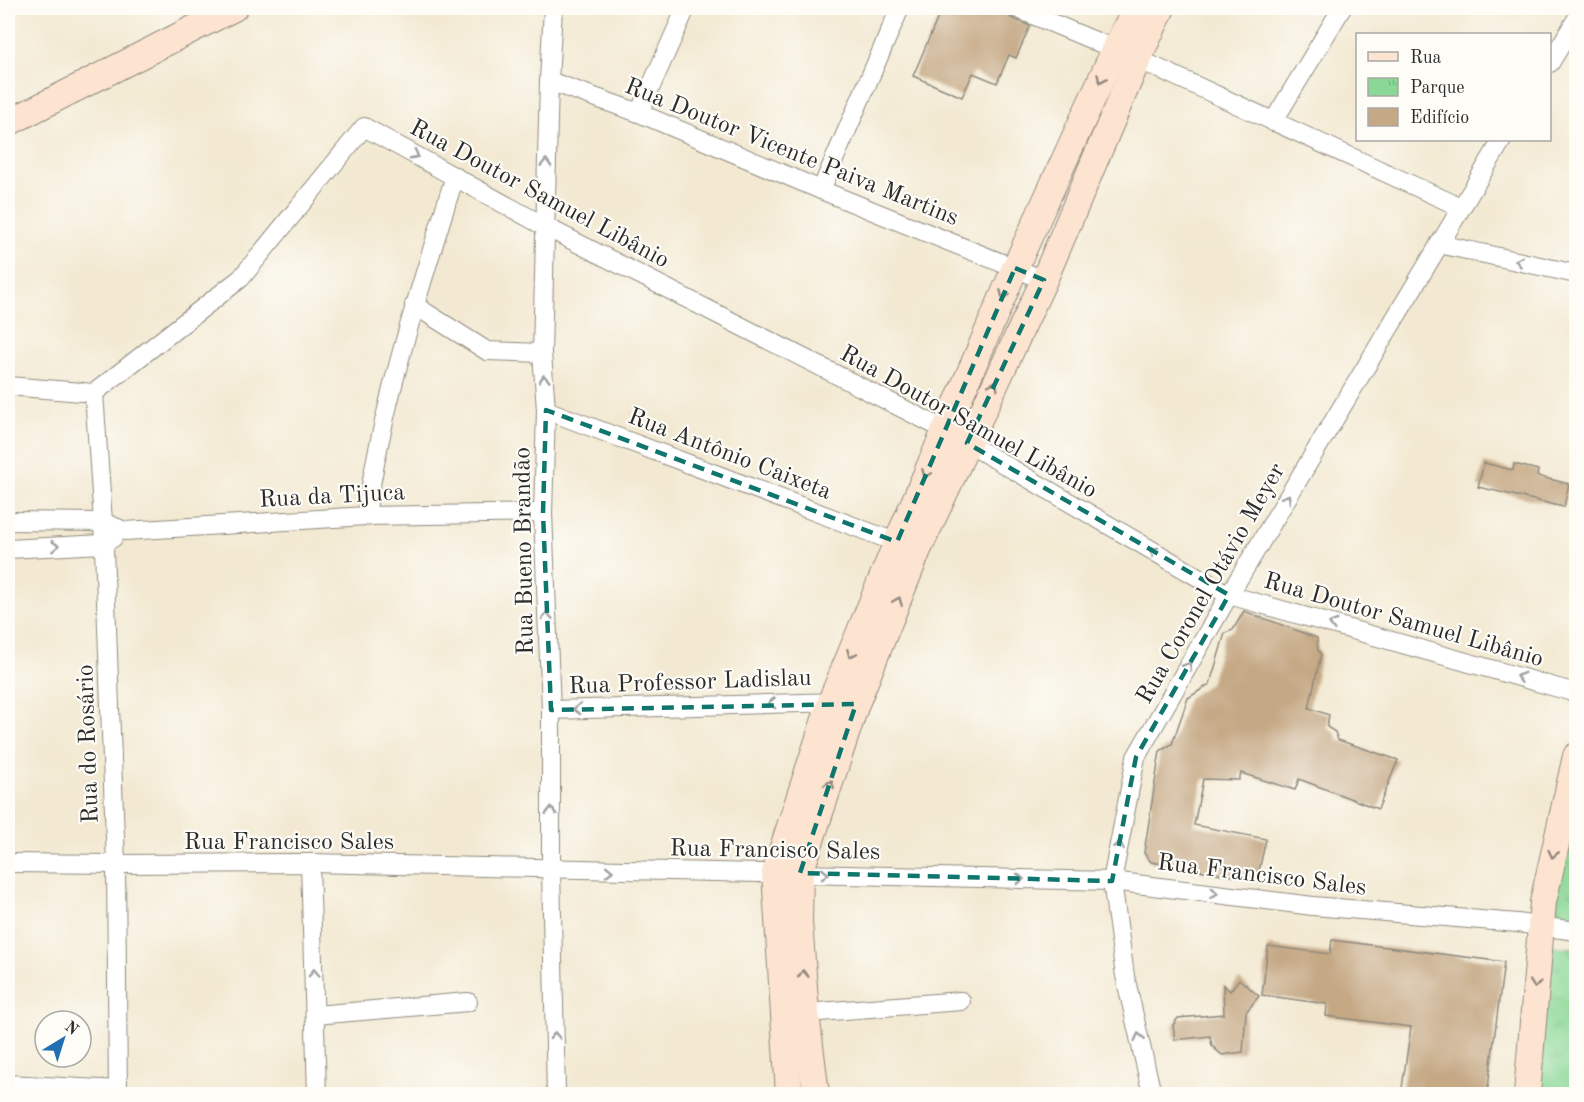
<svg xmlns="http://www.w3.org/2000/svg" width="1584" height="1102" viewBox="0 0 1584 1102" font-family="'Old Standard TT',serif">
  <defs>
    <pattern id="park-tufts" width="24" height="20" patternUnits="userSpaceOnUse" patternTransform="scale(1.5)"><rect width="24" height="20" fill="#8bd896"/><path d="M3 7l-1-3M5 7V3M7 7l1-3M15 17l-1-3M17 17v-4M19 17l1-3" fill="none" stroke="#78ba81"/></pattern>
  </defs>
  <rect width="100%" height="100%" fill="#fdfcf7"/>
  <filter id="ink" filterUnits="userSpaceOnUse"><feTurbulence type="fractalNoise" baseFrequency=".0167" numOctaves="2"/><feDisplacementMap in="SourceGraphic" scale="12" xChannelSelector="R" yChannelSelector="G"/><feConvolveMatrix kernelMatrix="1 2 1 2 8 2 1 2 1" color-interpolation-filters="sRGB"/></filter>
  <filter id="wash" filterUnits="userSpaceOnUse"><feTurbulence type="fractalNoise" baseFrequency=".008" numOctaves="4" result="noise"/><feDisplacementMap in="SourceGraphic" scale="24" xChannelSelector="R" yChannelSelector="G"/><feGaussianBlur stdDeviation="1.35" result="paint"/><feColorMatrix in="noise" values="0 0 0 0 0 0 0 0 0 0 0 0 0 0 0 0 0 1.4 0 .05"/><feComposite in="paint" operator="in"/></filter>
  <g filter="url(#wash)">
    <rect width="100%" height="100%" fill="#f3e9d2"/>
    <g fill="url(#park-tufts)" stroke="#5b8260" stroke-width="1.5">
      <path d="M1576,789V925L1546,921Z"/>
      <path d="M1550,946L1576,949V1094H1535Z"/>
    </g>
    <g id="blocks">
      <g fill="#c5a884">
        <path d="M942,8H1005L1007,14L1011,18L1030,26L1016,58L1009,55L997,83L973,73L962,97L913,76Z"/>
        <path d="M1484,463L1513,470L1514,464L1538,470L1537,476L1569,484L1564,507L1478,487Z"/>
        <path d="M1244,611L1317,638L1318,650L1321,654L1309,708L1329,715L1327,727L1335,732L1338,740L1398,760L1378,809L1299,779L1295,790L1241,773L1239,780L1203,779L1194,825L1266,839L1257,880L1151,862L1144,853L1160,751L1172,744L1188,698L1210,684L1225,633L1233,630Z"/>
        <path d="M1332,940L1504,962L1487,1095H1401L1411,1027L1326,1016L1327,1004L1262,995L1268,946L1330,954Z"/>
        <path d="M1239,979L1259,996L1246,1012L1243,1052L1222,1055L1212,1046L1210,1036L1175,1040L1173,1025L1178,1018L1224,1014L1223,985L1230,991Z"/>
      </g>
    </g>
  </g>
  <g filter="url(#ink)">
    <use href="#blocks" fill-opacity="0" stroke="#8f8a7e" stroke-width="1.5"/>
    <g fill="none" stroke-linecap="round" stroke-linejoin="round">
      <defs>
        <g id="street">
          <path d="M553,8L549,81L542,353L546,410L543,513L551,710V869L556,1094"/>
          <path d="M1016,8L1138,59L1460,207"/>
          <path d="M1550,63L1576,20"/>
          <path d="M549,81L639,113L821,190L1044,280"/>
          <path d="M639,113L686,8"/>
          <path d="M1273,122L1342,8"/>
          <path d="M821,190L900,8"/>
          <path d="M1439,244L1576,274"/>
          <path d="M414,305L487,351L542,353"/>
          <path d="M8,386L94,393L241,278L364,127L544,226L945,430L1229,595L1576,693"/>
          <path d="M94,393L103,522L116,864L118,1094"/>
          <path d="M546,410L906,546"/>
          <path d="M366,516C383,400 420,288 455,176"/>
          <path d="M8,521L103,522L125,531L366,516L543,513"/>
          <path d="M8,549L103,544L113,538"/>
          <path d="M551,710L840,702"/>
          <path d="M8,863L116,864L310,863L1112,881L1313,906L1517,923L1576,931"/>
          <path d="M310,863L317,1094"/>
          <path d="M806,1013L961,1001"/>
          <path d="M315,1015L468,1002"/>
          <path d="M8,1084L118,1090"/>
          <path d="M1152,1094L1125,976L1112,881L1136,757L1229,595L1502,140"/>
        </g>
        <g id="secondary">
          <path d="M8,123L234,8"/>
          <path d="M789,1094L775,872L831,701L897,542L1015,268L1115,49L1136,8"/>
          <path d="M816,1094L806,1013L799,922L800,873L856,704L918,550L1044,280L1138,59L1162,8"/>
          <path d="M1527,1094L1543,902L1576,756"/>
        </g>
      </defs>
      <use href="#street" stroke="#8f8a7e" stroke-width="20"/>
      <use href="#secondary" stroke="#8f8a7e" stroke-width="28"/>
      <use href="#street" stroke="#fff" stroke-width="18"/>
      <use href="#secondary" stroke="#fde4d0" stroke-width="26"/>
    </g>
    <defs><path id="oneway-chevron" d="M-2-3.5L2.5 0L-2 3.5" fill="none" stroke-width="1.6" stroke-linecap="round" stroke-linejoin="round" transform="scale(1.5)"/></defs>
    <g stroke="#94887e">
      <use href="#oneway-chevron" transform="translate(1101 79) rotate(114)"/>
      <use href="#oneway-chevron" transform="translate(1004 295) rotate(113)"/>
      <use href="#oneway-chevron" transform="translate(994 385) rotate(-65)"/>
      <use href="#oneway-chevron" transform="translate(926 474) rotate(113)"/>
      <use href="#oneway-chevron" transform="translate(898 601) rotate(-68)"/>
      <use href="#oneway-chevron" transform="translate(851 654) rotate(113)"/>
      <use href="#oneway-chevron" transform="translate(830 784) rotate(-72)"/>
      <use href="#oneway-chevron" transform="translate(1553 854) rotate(103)"/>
      <use href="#oneway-chevron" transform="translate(803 974) rotate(-94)"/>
      <use href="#oneway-chevron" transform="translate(1535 984) rotate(95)"/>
    </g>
    <g stroke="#a0a0a0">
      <use href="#oneway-chevron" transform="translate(415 155) rotate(28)"/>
      <use href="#oneway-chevron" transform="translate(546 163) rotate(-88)"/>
      <use href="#oneway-chevron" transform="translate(1519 261) rotate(-168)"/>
      <use href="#oneway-chevron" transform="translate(544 379) rotate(-94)"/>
      <use href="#oneway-chevron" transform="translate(1287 498) rotate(-59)"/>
      <use href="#oneway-chevron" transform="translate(55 546) rotate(-3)"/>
      <use href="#oneway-chevron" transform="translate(1153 551) rotate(-150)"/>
      <use href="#oneway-chevron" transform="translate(547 616) rotate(-92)"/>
      <use href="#oneway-chevron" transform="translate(1333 624) rotate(-164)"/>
      <use href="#oneway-chevron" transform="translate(1188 666) rotate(-60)"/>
      <use href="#oneway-chevron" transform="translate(1520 677) rotate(-164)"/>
      <use href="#oneway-chevron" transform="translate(772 703) rotate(178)"/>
      <use href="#oneway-chevron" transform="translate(577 709) rotate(178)"/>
      <use href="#oneway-chevron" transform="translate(551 811) rotate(-90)"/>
      <use href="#oneway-chevron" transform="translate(1119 845) rotate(-79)"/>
      <use href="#oneway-chevron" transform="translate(609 871) rotate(1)"/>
      <use href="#oneway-chevron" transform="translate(825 874) rotate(1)"/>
      <use href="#oneway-chevron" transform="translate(1020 879) rotate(1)"/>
      <use href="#oneway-chevron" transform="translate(1214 893) rotate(7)"/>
      <use href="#oneway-chevron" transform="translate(314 973) rotate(-92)"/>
      <use href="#oneway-chevron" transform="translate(555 1036) rotate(-91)"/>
      <use href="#oneway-chevron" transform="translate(1139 1037) rotate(-103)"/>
    </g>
  </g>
  <path fill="none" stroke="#0f766e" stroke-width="4.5" stroke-dasharray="12 8" stroke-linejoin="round" d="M1015,268L1044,280L967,443L1229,595L1136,757L1112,881L800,873L856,704L551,710L543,513L546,410L897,542Z"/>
  <g text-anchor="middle" stroke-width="4.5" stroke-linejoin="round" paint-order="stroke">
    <g font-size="24" fill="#2b2b2b" stroke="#fdfcf7">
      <text transform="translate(792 151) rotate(22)" y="8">Rua Doutor Vicente Paiva Martins</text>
      <text transform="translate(540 193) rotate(28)" y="8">Rua Doutor Samuel Libânio</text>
      <text transform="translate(969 421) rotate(29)" y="8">Rua Doutor Samuel Libânio</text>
      <text transform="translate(730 453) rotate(21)" y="8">Rua Antônio Caixeta</text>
      <text transform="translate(332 495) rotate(-3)" y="8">Rua da Tijuca</text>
      <text transform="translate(523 551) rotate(-91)" y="8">Rua Bueno Brandão</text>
      <text transform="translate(1210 583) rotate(-60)" y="8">Rua Coronel Otávio Meyer</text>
      <text transform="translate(1404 619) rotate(16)" y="8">Rua Doutor Samuel Libânio</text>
      <text transform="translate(690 681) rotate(-2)" y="8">Rua Professor Ladislau</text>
      <text transform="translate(87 744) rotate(-92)" y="8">Rua do Rosário</text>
      <text x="289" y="849">Rua Francisco Sales</text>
      <text transform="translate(775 849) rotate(1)" y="8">Rua Francisco Sales</text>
      <text transform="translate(1262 874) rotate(7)" y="8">Rua Francisco Sales</text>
    </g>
  </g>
  <rect width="1584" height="1102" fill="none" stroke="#fdfcf7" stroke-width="30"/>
  <rect x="1356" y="33" width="195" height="108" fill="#fdfcf7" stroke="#a9a8a5" stroke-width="1.5"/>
  <rect x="1368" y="52" width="30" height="9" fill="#fde4d0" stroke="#a9a8a5" stroke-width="1.5"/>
  <text x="1410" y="63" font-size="18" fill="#2b2b2b">Rua</text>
  <rect x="1368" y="78" width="30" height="18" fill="url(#park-tufts)" stroke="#a9a8a5" stroke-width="1.5"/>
  <text x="1410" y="93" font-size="18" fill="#2b2b2b">Parque</text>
  <rect x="1368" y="108" width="30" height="18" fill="#c5a884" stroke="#a9a8a5" stroke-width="1.5"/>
  <text x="1410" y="123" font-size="18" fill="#2b2b2b">Edifício</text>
  <g transform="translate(63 1039) rotate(38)"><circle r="28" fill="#fdfcf7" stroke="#a9a8a5" stroke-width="1.5"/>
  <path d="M0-4.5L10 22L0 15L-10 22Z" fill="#1f6fb2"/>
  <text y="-9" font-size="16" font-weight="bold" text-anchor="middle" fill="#2b2b2b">N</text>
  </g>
</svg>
